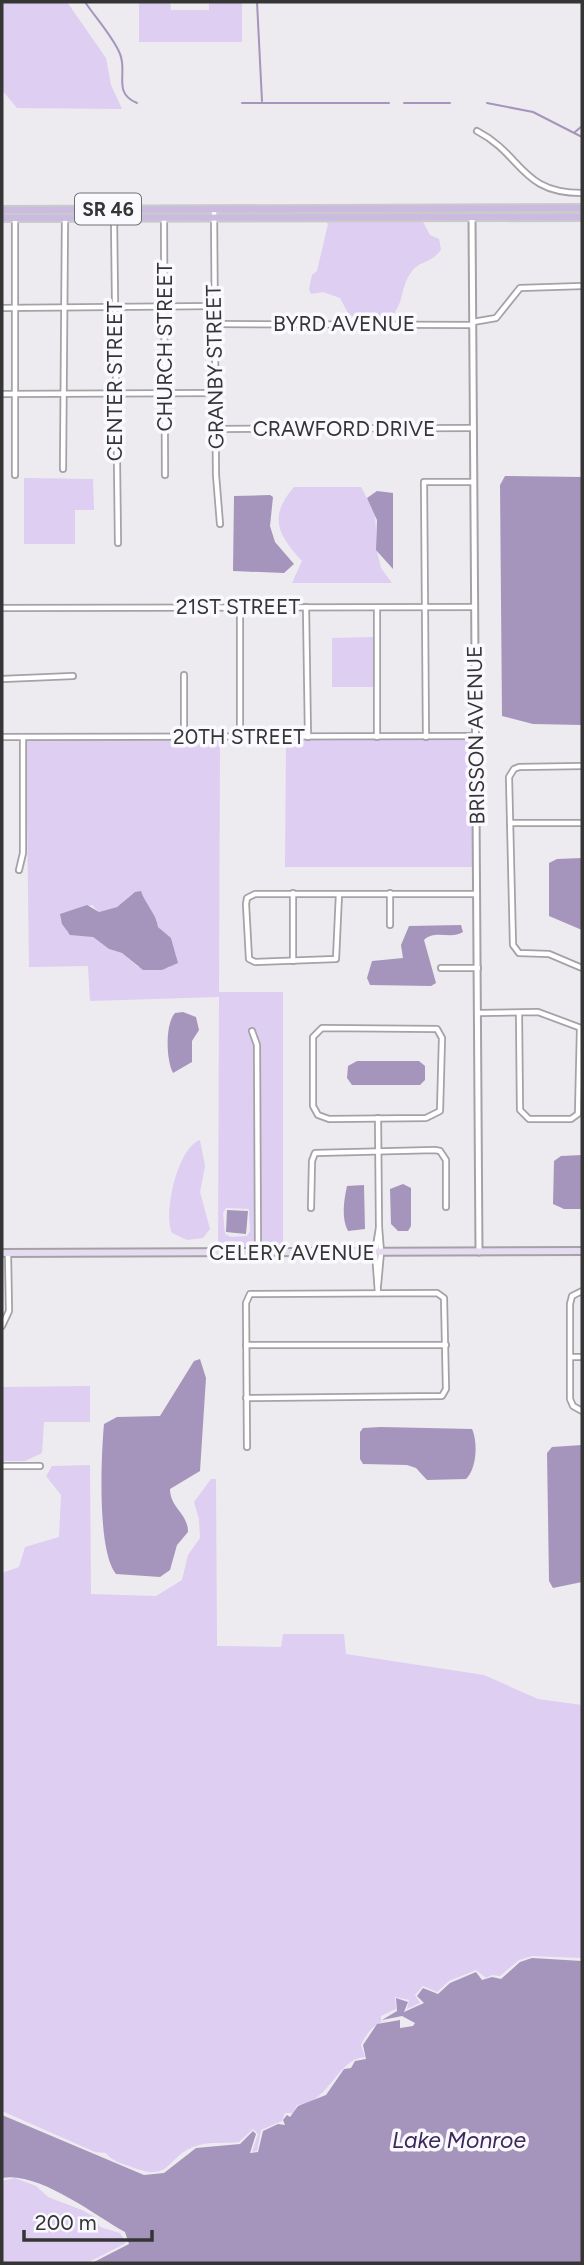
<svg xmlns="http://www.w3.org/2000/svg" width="584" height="2265" viewBox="0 0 584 2265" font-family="Figtree,sans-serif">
  <rect width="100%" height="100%" fill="#edebf0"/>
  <g fill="#ddcef2" fill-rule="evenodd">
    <path d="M2,2H67L106,58L111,85L122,109L17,108L2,90Z"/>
    <path d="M139,2H170L171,10H209V2H242V42H139Z"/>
    <path d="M324,220H422L430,235L439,239L441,249C434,263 418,260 410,274C399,291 406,302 388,321L356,319L348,313L340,298L323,292L311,294L309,289L312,275L317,271L328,224Z"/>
    <path d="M24,478L93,479L94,510H75V544H24Z"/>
    <path d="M294,487H361L375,513L377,551L381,568L392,583H292L302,561C278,535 268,517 294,487Z"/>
    <path d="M373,637L374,687H332V638Z"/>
    <path d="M473,738L475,867H285L286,739Z"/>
    <path d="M220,739L219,992H283V1250H260L259,1045L254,1028L250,1030L255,1045V1250H218L219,997L90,1001L88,966L29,967L26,740ZM131,895H143L142,898L157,921L158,927L171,938L176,956L169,968L138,967L122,953L109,949L90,935L67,932L61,914L92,905L99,912L117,907ZM226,1208L249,1209L250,1231L247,1236L231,1237L225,1234L223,1213Z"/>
    <path d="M200,1140L205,1166L200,1192L210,1229L203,1238L187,1240L172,1233C163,1212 178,1147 200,1140Z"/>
    <path d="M90,1386V1422H44L42,1453L25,1461H2V1387Z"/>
    <path d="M90,1465L91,1594L156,1596L182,1580L188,1555L200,1538L199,1519L194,1502L211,1479H216L217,1646L281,1647L283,1634H344L346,1654L484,1675L538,1699L582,1705V1958L532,1956L519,1960L500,1976L492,1975L486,1978L476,1970L449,1981L437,1992L423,1986L415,1995L420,2003L407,2009L409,2000L395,1997L396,2009L381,2016V2021L386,2020C373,2025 368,2031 361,2045L365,2057C337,2058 330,2103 297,2105L293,2113H285L282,2121L261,2130L257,2151L252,2152L258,2134L253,2129L239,2142C224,2144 210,2141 196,2146C164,2157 173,2184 129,2166C120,2163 112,2161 106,2153L95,2152L2,2111V1573L19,1567L25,1547L59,1537L61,1495L46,1476L52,1466Z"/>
    <path d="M15,2178L36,2186L48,2197L82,2210L95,2217L100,2227L120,2233L126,2243L87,2263H2V2181Z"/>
  </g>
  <g fill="#a595bc">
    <path d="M505,476L582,477V725L533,724L502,716L500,485Z"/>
    <path d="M377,491L393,493V569L376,550L377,520L367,498Z"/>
    <path d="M270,495L273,497L270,526L275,542L294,564L284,573L233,571L234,496Z"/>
    <path d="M582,858V930L549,916V863L557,859Z"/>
    <path d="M141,891C144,902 157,915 158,927L171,938L178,963L162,970H143L122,953L109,949L93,937L70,935L62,924L60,914L87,905L99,912L117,907L135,892Z"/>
    <path d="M461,925L463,932C451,940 435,929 424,940L436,983L431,986L370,985L367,978L372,961L403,958L401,945L409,926Z"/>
    <path d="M183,1012L196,1017L199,1030L192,1041V1062L173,1073C166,1060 165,1024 175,1013Z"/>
    <path d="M357,1061H419L425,1066V1080L420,1085H352L347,1078L348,1066Z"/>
    <path d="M582,1155V1209H564L553,1204L554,1161L561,1156Z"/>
    <path d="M403,1184L411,1188V1226L408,1231H398L391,1224L390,1189Z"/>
    <path d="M364,1185L365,1229L348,1231C341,1218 344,1200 347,1186Z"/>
    <path d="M227,1210L248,1211L246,1234L226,1232Z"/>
    <path d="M200,1359L206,1378L200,1471L170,1489C170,1508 188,1513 188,1532L177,1545L170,1570L160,1577L116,1574C97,1551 101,1457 104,1424L117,1417L160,1416L194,1361Z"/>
    <path d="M381,1427L472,1429C478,1442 477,1469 466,1479L427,1480L416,1468L407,1465L363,1464L360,1459V1432L363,1428Z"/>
    <path d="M582,1445V1582L553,1588L549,1581L547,1453L552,1447Z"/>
    <path d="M532,1958L582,1961V2263H92L129,2244L125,2232C93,2214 38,2171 2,2178V2115L144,2175L164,2173L196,2148L240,2144L253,2131L256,2134L250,2153L258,2152L263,2131L278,2124L285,2125L283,2120L287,2115L290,2117L298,2106L326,2095L344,2069L351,2068L355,2061L366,2059L363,2045L377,2024L400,2020V2028L413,2026L415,2023L402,2016L382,2020L397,2011L396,1998L408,2002L404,2012L424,2003L417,1996L423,1988L438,1994L450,1983L476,1972L482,1980L492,1977L501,1979L520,1962Z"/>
  </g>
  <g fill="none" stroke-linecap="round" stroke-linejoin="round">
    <g stroke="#a595bc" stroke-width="2">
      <path d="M85,2C95,17 114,38 120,54C128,72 112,93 137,103"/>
      <path d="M257,2L262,101"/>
      <path d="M242,103H389"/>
      <path d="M404,103H450"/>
      <path d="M487,103L533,112L582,137"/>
      <path d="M575,132L582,126"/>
    </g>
    <defs>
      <g id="minor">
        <path d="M477,131C523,155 520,193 582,193"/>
        <path d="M214,209L216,475L220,524"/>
        <path d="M114,218L118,543"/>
        <path d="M164,218L165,475"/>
        <path d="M2,308L215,306"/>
        <path d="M473,322L496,318L520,288L582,286"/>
        <path d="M215,324L473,325"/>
        <path d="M2,394L216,393"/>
        <path d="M216,429L473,428"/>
        <path d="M63,469L65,218"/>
        <path d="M15,475V218"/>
        <path d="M240,607V737"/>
        <path d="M306,607L308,737"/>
        <path d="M2,608L475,607"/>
        <path d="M377,609V737"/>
        <path d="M2,679L73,676"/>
        <path d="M2,737L475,736"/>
        <path d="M184,737V675"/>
        <path d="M426,737L424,482H473"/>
        <path d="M582,766L519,767L514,769L509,777L513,945L519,953L549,954L582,968"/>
        <path d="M510,823H582"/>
        <path d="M19,870L23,853V737"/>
        <path d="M293,893V961"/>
        <path d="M390,893V925"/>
        <path d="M339,894L336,959L255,962L249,959L246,904L247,898L255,894H477"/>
        <path d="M441,968H478"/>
        <path d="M480,1013L538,1012L581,1028"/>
        <path d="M519,1013L520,1110L529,1119H571L578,1114L580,1028"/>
        <path d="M322,1028L437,1029L442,1038L440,1111L426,1118L329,1119L318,1115L313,1106V1037Z"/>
        <path d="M252,1031L257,1045L258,1252"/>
        <path d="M311,1208L312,1161L315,1153L435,1150L440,1151L446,1160V1207"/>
        <path d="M378,1285L381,1252L379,1227L378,1118"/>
        <path d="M582,1291L572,1296L570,1304V1399L573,1406L582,1411"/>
        <path d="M378,1293L375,1252L379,1228"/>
        <path d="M2,1326L9,1311L8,1253"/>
        <path d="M246,1345H446"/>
        <path d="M570,1357H582"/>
        <path d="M246,1398L442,1396L446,1389L444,1298L437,1293L250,1294L246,1303L247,1447"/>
        <path d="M2,1466H40"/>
      </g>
      <path id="tertiary" d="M472,217L479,1252"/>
      <path id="secondary" d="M2,1253L582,1251"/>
      <g id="primary">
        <path d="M2,210L582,208"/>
        <path d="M2,218L582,217"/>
      </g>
    </defs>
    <use href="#minor" stroke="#a4a2a6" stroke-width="8"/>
    <use href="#tertiary" stroke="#a4a2a6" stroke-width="9"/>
    <use href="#secondary" stroke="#a4a2a6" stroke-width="10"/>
    <use href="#primary" stroke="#cacacb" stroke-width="10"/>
    <use href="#minor" stroke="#fff" stroke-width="4.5"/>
    <use href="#tertiary" stroke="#fff" stroke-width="5"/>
    <use href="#secondary" stroke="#e5ddef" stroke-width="6"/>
    <use href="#primary" stroke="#cbbbe0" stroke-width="6"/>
  </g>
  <g text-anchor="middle" stroke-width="7" stroke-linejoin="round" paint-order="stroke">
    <rect fill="#faf9fd" stroke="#707072" stroke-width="2" x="75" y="193.5" width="66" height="31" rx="5"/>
    <g font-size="19" font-weight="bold" fill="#353536">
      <text x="108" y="216">SR 46</text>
    </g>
    <g font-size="21" fill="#353536" stroke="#faf9fd">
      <text x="344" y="331">BYRD AVENUE</text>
      <text transform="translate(165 347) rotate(-90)" y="7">CHURCH STREET</text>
      <text transform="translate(215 367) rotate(-91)" y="7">GRANBY STREET</text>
      <text transform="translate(115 381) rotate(-90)" y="7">CENTER STREET</text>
      <text x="344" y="436">CRAWFORD DRIVE</text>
      <text x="238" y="614">21ST STREET</text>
      <text transform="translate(476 735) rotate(-91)" y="7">BRISSON AVENUE</text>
      <text x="239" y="744">20TH STREET</text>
      <text x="292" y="1260">CELERY AVENUE</text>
    </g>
    <g font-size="23" font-style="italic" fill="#3f2759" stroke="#faf9fd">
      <text x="459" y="2148">Lake Monroe</text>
    </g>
  </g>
  <rect width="584" height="2265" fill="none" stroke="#353536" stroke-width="7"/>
  <path d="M24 2230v10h128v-10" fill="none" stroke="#353536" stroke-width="3.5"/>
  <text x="35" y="2230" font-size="21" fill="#353536" stroke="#faf9fd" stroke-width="5" paint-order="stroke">200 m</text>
</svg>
